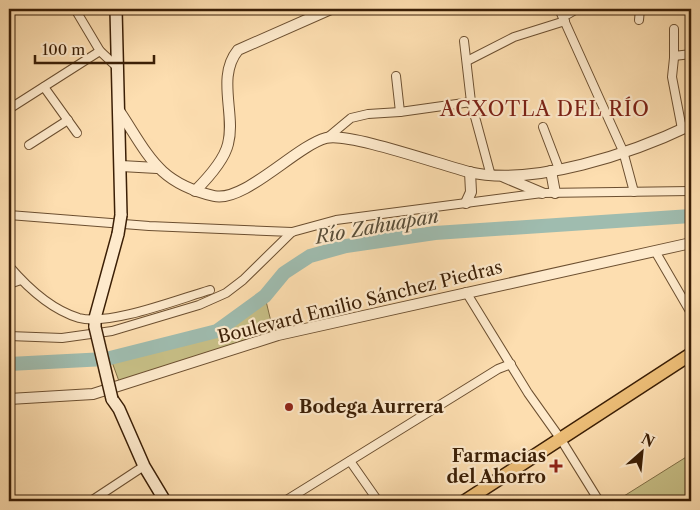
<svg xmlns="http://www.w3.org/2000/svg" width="700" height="510" viewBox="0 0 700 510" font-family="'Libre Caslon Text',serif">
  <rect width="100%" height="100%" fill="#fddeb0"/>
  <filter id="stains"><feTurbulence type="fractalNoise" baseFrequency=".004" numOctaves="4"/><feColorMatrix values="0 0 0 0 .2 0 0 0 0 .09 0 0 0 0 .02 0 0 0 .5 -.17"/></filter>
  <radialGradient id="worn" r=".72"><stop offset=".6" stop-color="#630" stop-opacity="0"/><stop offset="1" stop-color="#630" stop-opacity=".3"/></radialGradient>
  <g fill="#c7bf86" stroke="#816f46">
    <path d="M266,301L273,330L120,384L112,362L183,345L229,327Z"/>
    <path d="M691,454V501H616Z"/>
  </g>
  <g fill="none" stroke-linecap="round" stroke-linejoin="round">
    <path stroke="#9fbcaf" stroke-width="14" d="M9,364L106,359L217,331L265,296L284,273L310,256L346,246L435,233L691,216"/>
    <defs>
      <g id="minor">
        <path d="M75,9L100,51L118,68"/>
        <path d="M559,9L623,151L634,192"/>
        <path d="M563,17L577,9"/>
        <path d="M639,20L640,9"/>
        <path d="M674,29V58L672,77L682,129"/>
        <path d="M464,41L471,102L491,176"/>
        <path d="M674,56L691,54"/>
        <path d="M467,61L514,37L565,21"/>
        <path d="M396,76L400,112"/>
        <path d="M44,87L77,133"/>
        <path d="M9,109L100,51"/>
        <path d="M543,127L559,169"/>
        <path d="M327,138L351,118L368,114L400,112L471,102"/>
        <path d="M29,145L68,120"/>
        <path d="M9,215L149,226L292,232"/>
        <path d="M655,251L691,313"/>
        <path d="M9,266C27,287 52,310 79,318C110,326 179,299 210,290"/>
        <path d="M9,284L21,280"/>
        <path d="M466,292L528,393L560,438L599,501"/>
        <path d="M9,336L62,338L112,331L199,305L226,293L243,280L292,232L336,220L542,193L691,191"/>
        <path d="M350,461L378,501"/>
        <path d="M91,501L144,466"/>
        <path d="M285,501L498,369L511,364"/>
      </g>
      <g id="tertiary">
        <path d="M120,112C149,156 158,183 214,196C244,203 296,146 326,138C348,132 441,165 469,172C533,187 633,153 691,125"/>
        <path d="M121,166L157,168"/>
        <path d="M551,171L555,193"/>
        <path d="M504,177L542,193"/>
        <path d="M195,191C207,179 224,161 228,144C236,114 216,77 238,50L331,9"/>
        <path d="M466,203L471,192L470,172"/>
        <path d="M9,399L93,394L278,335L691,243"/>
      </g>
      <g id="secondary">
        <path d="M116,9L121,215"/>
        <path d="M95,327V318L118,234"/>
        <path d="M112,399L119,409L144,466L165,501"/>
      </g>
      <path id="primary" d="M465,501L691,354"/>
    </defs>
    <use href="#minor" stroke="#6c4f30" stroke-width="10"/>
    <use href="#tertiary" stroke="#6c4f30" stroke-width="12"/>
    <use href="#secondary" stroke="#3b1f06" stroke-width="14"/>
    <use href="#primary" stroke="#3b1f06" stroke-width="15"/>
    <use href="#minor" stroke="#feeacc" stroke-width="8"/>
    <use href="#tertiary" stroke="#feeacc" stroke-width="10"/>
    <use href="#secondary" stroke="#feeacc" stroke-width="11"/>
    <use href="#primary" stroke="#eebf78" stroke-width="12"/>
    <defs>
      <g id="secondary-bridge">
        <path d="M118,234L121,215"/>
        <path d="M95,327L112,399"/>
      </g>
    </defs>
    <use href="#secondary-bridge" stroke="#3b1f06" stroke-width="14" stroke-linecap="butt"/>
    <use href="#secondary-bridge" stroke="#feeacc" stroke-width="11"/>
  </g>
  <g fill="#8f2418" stroke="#feeacc" stroke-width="2">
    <circle cx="289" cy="407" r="5"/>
    <path d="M553.5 458.5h5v5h5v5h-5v5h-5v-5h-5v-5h5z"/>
  </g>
  <g text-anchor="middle" stroke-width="4.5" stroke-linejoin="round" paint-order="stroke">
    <g font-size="18" fill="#3b1f06" stroke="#feeacc">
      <text transform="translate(360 302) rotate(-14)" y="6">Boulevard Emilio Sánchez Piedras</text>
    </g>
    <g font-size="18" font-weight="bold" fill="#3b1f06" stroke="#feeacc" text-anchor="start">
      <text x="299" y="413">Bodega Aurrera</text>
      <text x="546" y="462" text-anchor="end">Farmacias<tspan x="546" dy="21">del Ahorro</tspan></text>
    </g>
    <g font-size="19" font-style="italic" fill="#594e39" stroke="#feeacc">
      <text transform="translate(377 226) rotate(-10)" y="7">Río Zahuapan</text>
    </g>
    <g font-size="20" letter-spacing="1" fill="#7a1f14" stroke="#feeacc">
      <text x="545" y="116">ACXOTLA DEL RÍO</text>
    </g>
  </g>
  <rect width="700" height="510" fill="none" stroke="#fddeb0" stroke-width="30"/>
  <rect x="10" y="10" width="680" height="490" fill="none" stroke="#3b1f06" stroke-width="2.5"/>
  <rect x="15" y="15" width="670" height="480" fill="none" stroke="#3b1f06"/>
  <g transform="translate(642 452) rotate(27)" stroke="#feeacc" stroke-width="4" paint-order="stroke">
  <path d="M0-4L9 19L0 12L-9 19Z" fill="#3b1f06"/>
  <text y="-8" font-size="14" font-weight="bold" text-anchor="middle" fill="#3b1f06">N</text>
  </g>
  <path d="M35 55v8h119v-8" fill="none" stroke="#3b1f06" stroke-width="2.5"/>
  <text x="42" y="55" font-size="15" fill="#3b1f06" stroke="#feeacc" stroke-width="4" paint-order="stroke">100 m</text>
  <rect width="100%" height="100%" filter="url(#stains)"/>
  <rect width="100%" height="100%" fill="url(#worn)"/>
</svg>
